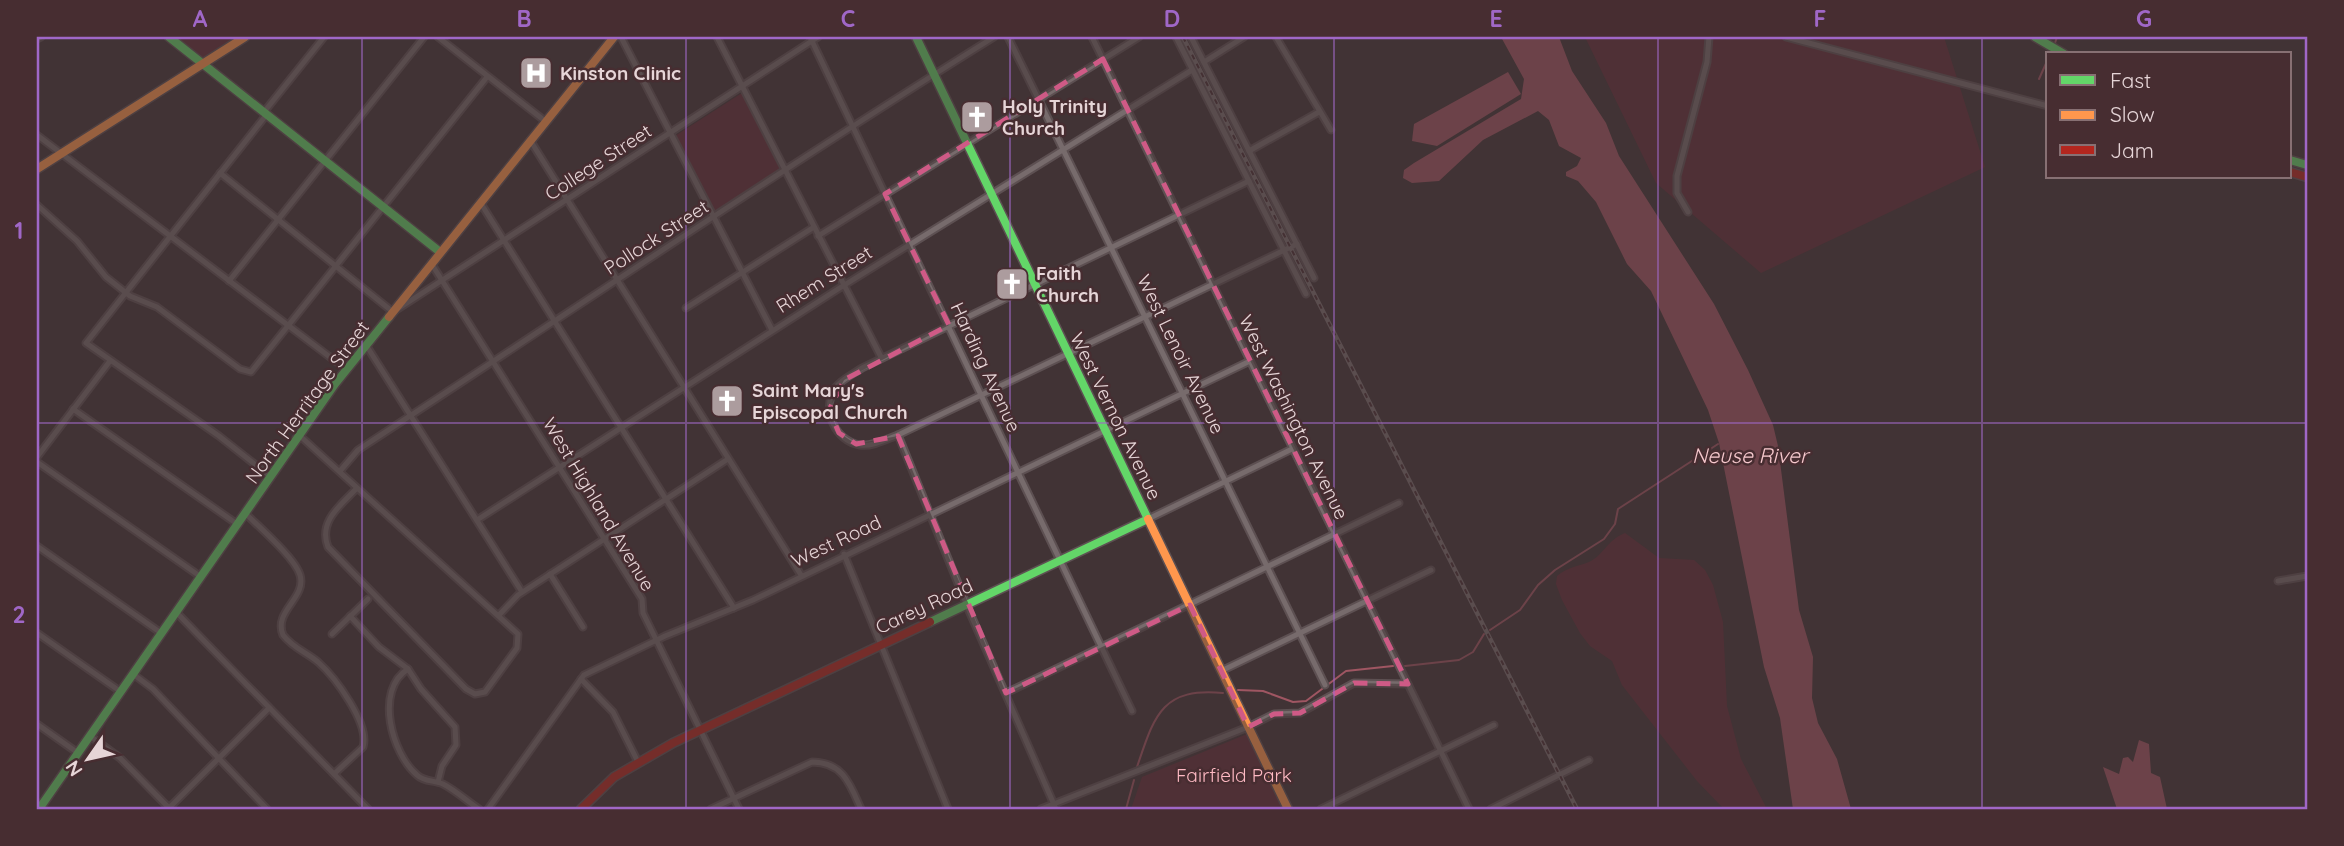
<svg xmlns="http://www.w3.org/2000/svg" width="2344" height="846" viewBox="0 0 2344 846" font-family="Quicksand,sans-serif">
  <rect width="100%" height="100%" fill="#413335"/>
  <g fill="#612e38">
    <path d="M177,37H235L203,58Z"/>
    <path d="M1585,37H1944L1985,167L1761,273L1656,183Z"/>
    <path d="M742,93L781,171L715,214L675,136Z"/>
    <path d="M1625,533L1659,558L1694,560L1705,570L1713,585L1723,622L1727,706L1741,759L1767,809H1724L1697,781L1622,685L1612,661L1590,646L1580,633L1562,600L1556,584L1557,576C1568,567 1576,567 1589,562C1603,556 1607,540 1625,533Z"/>
    <path d="M1252,732L1289,809H1131L1142,777Z"/>
  </g>
  <g fill="#9f5662">
    <path d="M1501,37H1559L1572,71L1606,123L1619,156L1714,304L1748,370L1773,425L1778,446L1799,610L1813,657L1812,698L1818,723L1837,759L1851,809H1793L1780,718L1764,667L1719,443L1708,410L1651,291L1627,264L1596,202L1578,181L1566,176V172L1577,166L1581,158L1559,146L1549,120L1538,111L1483,140L1439,181L1412,183L1403,178L1404,170L1414,163L1521,99L1524,79Z"/>
    <path d="M1508,72L1521,94L1437,146L1412,141L1414,124Z"/>
    <path d="M2139,740L2149,744L2151,773L2160,777L2167,809H2117L2103,767L2119,774L2123,758L2128,757L2133,762Z"/>
  </g>
  <g fill="none" stroke-linecap="round" stroke-linejoin="round">
    <g stroke="#9f5662" stroke-width="2">
      <path d="M2055,43L2057,37"/>
      <path d="M2039,79L2048,59"/>
      <path d="M1490,630L1520,610L1538,585L1555,570L1604,539L1615,524L1618,509L1718,444"/>
      <path d="M1405,666L1459,660L1473,652L1484,634"/>
      <path d="M1238,690L1263,691L1293,702L1306,701L1346,671L1393,666"/>
      <path d="M1137,767C1154,717 1161,687 1223,693"/>
      <path d="M1126,809L1134,780"/>
    </g>
    <defs>
      <g id="street">
        <path d="M438,37L545,121"/>
        <path d="M717,37L881,357"/>
        <path d="M810,37L1132,711"/>
        <path d="M1008,37L1325,685"/>
        <path d="M1092,37L1469,809"/>
        <path d="M1176,37L1306,294"/>
        <path d="M1191,37L1314,278"/>
        <path d="M1276,37L1331,130"/>
        <path d="M1786,37L2048,106"/>
        <path d="M37,39L41,37"/>
        <path d="M622,39L772,330"/>
        <path d="M1204,62L1244,37"/>
        <path d="M264,112L324,37"/>
        <path d="M267,114L86,343L219,436L271,477"/>
        <path d="M37,135L347,370"/>
        <path d="M530,140L801,575"/>
        <path d="M1249,151L1319,112"/>
        <path d="M220,173L393,312L818,37"/>
        <path d="M1249,181L862,368C853,374 842,379 835,388C821,410 835,441 860,445C872,447 887,439 898,435L1297,244"/>
        <path d="M480,202L734,608"/>
        <path d="M37,205L77,241L106,277L130,296L157,307L240,369L251,372L487,77"/>
        <path d="M1688,212L1677,193V176L1707,62L1709,37"/>
        <path d="M818,236L1139,37"/>
        <path d="M431,263L642,599L643,613L739,809"/>
        <path d="M229,281L424,37"/>
        <path d="M686,308L814,227"/>
        <path d="M366,345L522,592"/>
        <path d="M73,409L237,524"/>
        <path d="M299,435L518,634L517,648L485,692L475,694L466,689L328,547C318,521 341,505 357,488"/>
        <path d="M898,435L970,613L1056,809"/>
        <path d="M37,457L110,361"/>
        <path d="M37,462L201,577"/>
        <path d="M340,471L358,450C570,312 780,170 994,37"/>
        <path d="M245,513C259,527 295,558 300,575C307,598 273,611 283,635C293,648 306,652 318,662C335,677 370,724 363,747L334,774"/>
        <path d="M1148,519L1292,449"/>
        <path d="M477,520L838,289L1192,70"/>
        <path d="M37,546L161,633"/>
        <path d="M844,554L948,809"/>
        <path d="M550,574L583,627"/>
        <path d="M2278,581L2307,576"/>
        <path d="M176,612L368,809"/>
        <path d="M499,615L518,595L728,459"/>
        <path d="M350,616L379,647L408,669L421,689L455,727L456,745L442,766L438,782"/>
        <path d="M37,633L121,692"/>
        <path d="M332,634L368,599"/>
        <path d="M408,669C374,690 392,754 417,775C424,782 434,780 443,784C455,790 467,801 479,809"/>
        <path d="M1221,671L1431,570"/>
        <path d="M133,674L153,689L267,809"/>
        <path d="M581,679L613,712L638,762"/>
        <path d="M1006,693L1399,503"/>
        <path d="M37,724L78,753"/>
        <path d="M90,736L120,758L170,809"/>
        <path d="M169,808L269,708"/>
        <path d="M488,809L584,675L665,636L753,600L1250,361"/>
        <path d="M711,809L812,762C843,762 850,784 861,809"/>
        <path d="M1041,809L1248,727L1274,714L1300,713L1354,683L1408,684"/>
        <path d="M1321,809L1494,725"/>
        <path d="M1491,809L1589,760"/>
      </g>
      <g id="fast">
        <path d="M169,37L440,252"/>
        <path d="M916,37L1148,519"/>
        <path d="M2035,37L2064,54"/>
        <path d="M2290,160L2307,165"/>
        <path d="M930,622L1148,519"/>
        <path d="M39,809L335,384L389,317"/>
      </g>
      <g id="slow">
        <path d="M37,169L245,37"/>
        <path d="M389,317L614,37"/>
        <path d="M1148,519L1288,809"/>
      </g>
      <g id="jam">
        <path d="M2290,172L2307,177"/>
        <path d="M581,809L614,777L673,743L930,622"/>
      </g>
    </defs>
    <use href="#street" stroke="#5d5052" stroke-width="9"/>
    <use href="#fast" stroke="#5d5052" stroke-width="11"/>
    <use href="#slow" stroke="#5d5052" stroke-width="11"/>
    <use href="#jam" stroke="#5d5052" stroke-width="11"/>
    <use href="#street" stroke="#776b6c" stroke-width="5"/>
    <use href="#fast" stroke="#63d668" stroke-width="8"/>
    <use href="#slow" stroke="#ff974d" stroke-width="8"/>
    <use href="#jam" stroke="#b3261e" stroke-width="8"/>
    <defs>
      <path id="rail" d="M1183,37L1577,809"/>
    </defs>
    <use href="#rail" stroke="#786d6e" stroke-width="4.5"/>
    <use href="#rail" stroke="#472d31" stroke-width="2" stroke-dasharray="5" stroke-linecap="butt"/>
  </g>
  <path d="M0 0H2344V846H0ZM1103,59L1408,684L1354,683L1300,713L1274,714L1248,727L1190,605L1006,693L898,436L856,444L839,433L829,410L844,380L949,325L885,194Z" fill="#413335" fill-opacity=".55" fill-rule="evenodd"/>
  <path fill="none" stroke="#cf5a86" stroke-width="5" stroke-dasharray="14 9" stroke-linejoin="round" d="M1103,59L1408,684L1354,683L1300,713L1274,714L1248,727L1190,605L1006,693L898,436L856,444L839,433L829,410L844,380L949,325L885,194Z"/>
  <path fill="none" stroke="#a067c7" stroke-width="2" stroke-opacity="0.55" d="M362,37V809M686,37V809M1010,37V809M1334,37V809M1658,37V809M1982,37V809M37,423H2307"/>
  <defs>
    <symbol id="hospital-square" viewBox="-11 -11 22 22"><rect x="-9" y="-9" width="18" height="18" rx="4" fill="#ac9c9e" stroke="#472d31"/><path d="M-5-5h3v3.5h4V-5h3V5h-3V1.5h-4V5h-3Z" fill="#fff"/></symbol>
    <symbol id="church-square" viewBox="-11 -11 22 22"><rect x="-9" y="-9" width="18" height="18" rx="4" fill="#ac9c9e" stroke="#472d31"/><path d="M-1.2-6h2.4v3.5h3.3v2.4h-3.3V6h-2.4V-.1h-3.3v-2.4h3.3Z" fill="#fff"/></symbol>
  </defs>
  <g fill-rule="evenodd">
    <use href="#hospital-square" x="517" y="54" width="38" height="38"/>
    <use href="#church-square" x="958" y="98" width="38" height="38"/>
    <use href="#church-square" x="993" y="265" width="38" height="38"/>
    <use href="#church-square" x="708" y="382" width="38" height="38"/>
  </g>
  <g text-anchor="middle" stroke-width="5" stroke-linejoin="round" paint-order="stroke">
    <g font-size="19" font-weight="bold" fill="#e6d5d7" stroke="#472d31" text-anchor="start">
      <text x="560" y="80">Kinston Clinic</text>
      <text x="1002" y="113">Holy Trinity<tspan x="1002" dy="22">Church</tspan></text>
      <text x="1036" y="280">Faith<tspan x="1036" dy="22">Church</tspan></text>
      <text x="752" y="397">Saint Mary's<tspan x="752" dy="22">Episcopal Church</tspan></text>
    </g>
    <g font-size="19" fill="#e6d5d7" stroke="#472d31">
      <text transform="translate(598 162) rotate(-33)" y="7">College Street</text>
      <text transform="translate(656 237) rotate(-33)" y="7">Pollock Street</text>
      <text transform="translate(824 279) rotate(-32)" y="7">Rhem Street</text>
      <text transform="translate(1181 354) rotate(64)" y="7">West Lenoir Avenue</text>
      <text transform="translate(986 367) rotate(65)" y="7">Harding Avenue</text>
      <text transform="translate(307 402) rotate(-54)" y="7">North Herritage Street</text>
      <text transform="translate(1116 416) rotate(64)" y="7">West Vernon Avenue</text>
      <text transform="translate(1294 417) rotate(64)" y="7">West Washington Avenue</text>
      <text transform="translate(599 504) rotate(59)" y="7">West Highland Avenue</text>
      <text transform="translate(836 541) rotate(-25)" y="7">West Road</text>
      <text transform="translate(924 606) rotate(-25)" y="7">Carey Road</text>
    </g>
    <g font-size="19" fill="#feb9c3" stroke="#472d31">
      <text x="1234" y="782">Fairfield Park</text>
    </g>
    <g font-size="21" font-style="italic" fill="#f7c9ce" stroke="#472d31">
      <text x="1750" y="463">Neuse River</text>
    </g>
  </g>
  <rect width="2344" height="846" fill="none" stroke="#472d31" stroke-width="77"/>
  <rect x="2046" y="52" width="245" height="126" fill="#472d31" stroke="#877073" stroke-width="2"/>
  <rect x="2060" y="75" width="35" height="10" fill="#63d668" stroke="#877073" stroke-width="2"/>
  <text x="2110" y="88" font-size="21" fill="#e6d5d7">Fast</text>
  <rect x="2060" y="110" width="35" height="10" fill="#ff974d" stroke="#877073" stroke-width="2"/>
  <text x="2110" y="122" font-size="21" fill="#e6d5d7">Slow</text>
  <rect x="2060" y="145" width="35" height="10" fill="#b3261e" stroke="#877073" stroke-width="2"/>
  <text x="2110" y="158" font-size="21" fill="#e6d5d7">Jam</text>
  <g transform="translate(88 759) rotate(236)" stroke="#472d31" stroke-width="5" paint-order="stroke">
  <path d="M0-5L12 26L0 18L-12 26Z" fill="#e6d5d7"/>
  <text y="-10" font-size="19" font-weight="bold" text-anchor="middle" fill="#e6d5d7">N</text>
  </g>
  <rect x="38" y="38" width="2268" height="770" fill="none" stroke="#a067c7" stroke-width="2.5"/>
  <g font-size="23" text-anchor="middle" font-weight="bold" fill="#a067c7">
    <text x="200" y="27">A</text>
    <text x="524" y="27">B</text>
    <text x="848" y="27">C</text>
    <text x="1172" y="27">D</text>
    <text x="1496" y="27">E</text>
    <text x="1820" y="27">F</text>
    <text x="2144" y="27">G</text>
    <text x="19" y="239">1</text>
    <text x="19" y="623">2</text>
  </g>
</svg>
